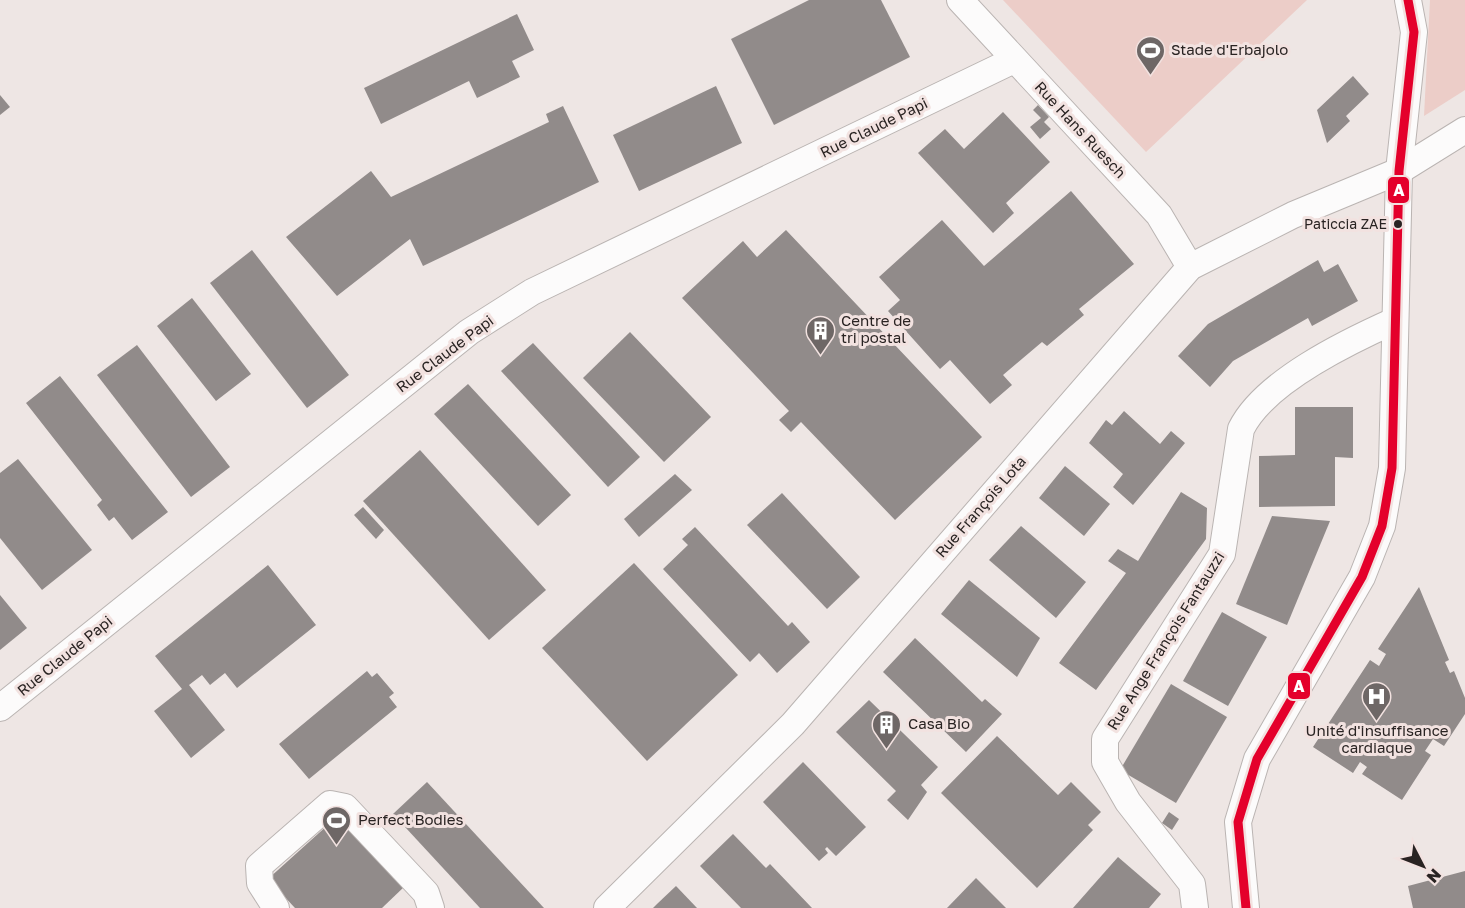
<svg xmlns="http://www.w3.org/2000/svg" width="1465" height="908" viewBox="0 0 1465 908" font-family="'Golos Text',sans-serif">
  <rect width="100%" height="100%" fill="#eee6e4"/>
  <g fill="#eccdc8">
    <path d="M1003,0H1307L1146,152Z"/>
    <path d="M1430,0H1465V90L1424,116Z"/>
  </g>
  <g fill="#918b8a">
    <path d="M809,0H881L910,57L774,125L731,39Z"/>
    <path d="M517,14L534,50L512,61L520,77L477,98L469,81L381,124L364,88Z"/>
    <path d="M1353,76L1369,94L1346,116L1350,121L1327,143L1317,110Z"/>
    <path d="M716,86L742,143L639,191L613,135Z"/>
    <path d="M0,95L10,107L0,115Z"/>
    <path d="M1038,105L1049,117L1044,122L1051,129L1040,139L1030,127L1041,118L1033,110Z"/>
    <path d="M563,106L599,182L423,266L410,239L337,296L286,237L371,171L391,197L549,122L546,114Z"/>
    <path d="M1003,112L1050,162L1006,203L1014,213L993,233L918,153L945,129L964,149Z"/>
    <path d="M1071,191L1134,264L1079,309L1084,315L1047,346L1042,342L1003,375L1012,385L990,404L950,360L940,369L888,311L900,300L879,277L942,220L984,266Z"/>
    <path d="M786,230L982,437L895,520L801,422L791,432L779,420L789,411L682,298L743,241L757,257Z"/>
    <path d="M252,250L349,375L307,408L210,283Z"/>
    <path d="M1318,260L1324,272L1338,264L1358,301L1312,326L1308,318L1233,361L1210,387L1178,356L1208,324Z"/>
    <path d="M192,298L251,374L216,401L157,326Z"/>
    <path d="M630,332L711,417L664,462L583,378Z"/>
    <path d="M533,343L640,457L608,487L501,371Z"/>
    <path d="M137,345L230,467L191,497L97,375Z"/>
    <path d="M60,376L168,512L132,540L114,517L109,521L97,505L102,500L26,403Z"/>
    <path d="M468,384L571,495L538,526L434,414Z"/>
    <path d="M1295,407H1353V458L1335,457V506L1259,507V456L1295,455Z"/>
    <path d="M1124,411L1160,444L1171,431L1185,443L1133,505L1113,487L1123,474L1089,443L1106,420L1112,425Z"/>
    <path d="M420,450L546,590L489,640L363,501Z"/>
    <path d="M18,459L92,550L42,590L0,538V473Z"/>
    <path d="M1065,466L1110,504L1084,536L1039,498Z"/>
    <path d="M675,474L692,490L639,537L624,519Z"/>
    <path d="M1181,492L1207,508L1206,539L1096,690L1059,663L1126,573L1108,561L1118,549L1138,561Z"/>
    <path d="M782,493L860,577L827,609L747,525Z"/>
    <path d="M363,507L384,530L376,539L354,515Z"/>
    <path d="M1272,516L1330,521L1287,625L1236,604Z"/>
    <path d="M1021,526L1086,582L1056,618L989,560Z"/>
    <path d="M695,527L788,626L792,622L810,642L777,673L759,653L750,662L663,569L688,545L682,539Z"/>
    <path d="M634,563L738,675L647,761L542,648Z"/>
    <path d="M268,565L316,625L237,688L225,673L210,685L202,675L189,685L225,730L191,758L154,711L182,689L155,656Z"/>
    <path d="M969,580L1040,638L1017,677L941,614Z"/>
    <path d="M1419,587L1449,660L1445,662L1450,673L1454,671L1465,698V714L1444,746L1433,739L1425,751L1431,755L1402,800L1362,774L1367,767L1360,762L1353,773L1313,747L1370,660L1379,666L1386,654L1378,649Z"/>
    <path d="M0,595L27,628L0,650Z"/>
    <path d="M1222,612L1267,637L1228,706L1183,681Z"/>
    <path d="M915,638L982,702L985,699L1002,714L966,752L883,672Z"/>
    <path d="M367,671L372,677L377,673L394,693L389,697L397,707L309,779L279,744Z"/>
    <path d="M1171,684L1227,717L1176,803L1120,770Z"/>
    <path d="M869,700L938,767L921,785L927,792L908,820L887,800L896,791L836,732Z"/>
    <path d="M997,736L1058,795L1071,782L1101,812L1088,825L1093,830L1037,888L941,793Z"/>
    <path d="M803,762L866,827L836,856L827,847L825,849L828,853L819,861L763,802Z"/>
    <path d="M427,782L544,908H480L393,814Z"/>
    <path d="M1169,812L1179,819L1172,830L1162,823Z"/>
    <path d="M340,814L405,886L382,908H295L268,879Z"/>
    <path d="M733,834L766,868L770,864L812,908H741L700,866Z"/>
    <path d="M1118,857L1161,894L1149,908H1073Z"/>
    <path d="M1465,871V908H1413L1408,886Z"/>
    <path d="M976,878L1006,908H947Z"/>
    <path d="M676,886L697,908H653L657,904Z"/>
  </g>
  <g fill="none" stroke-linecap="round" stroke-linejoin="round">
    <defs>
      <g id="minor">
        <path d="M960,0L1159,215L1190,267"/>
        <path d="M0,708L469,332L532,292L1014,60"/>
        <path d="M276,908L260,883L259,866L330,804L345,807L426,893L431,908"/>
        <path d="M607,908L793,724L1190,267L1293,215L1399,171L1465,130"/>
        <path d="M1195,908L1192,884L1128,802L1105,762V739L1222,554L1241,429C1264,382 1347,342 1394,321"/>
        <path d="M1246,908L1238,822L1257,759L1362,577L1382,526L1392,468L1399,171L1414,32L1408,0"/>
      </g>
    </defs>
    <use href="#minor" stroke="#bab4b2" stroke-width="28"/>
    <use href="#minor" stroke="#fcfbfb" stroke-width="26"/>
    <defs>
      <path id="bus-1" d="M1246,908L1238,822L1257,759L1362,577L1382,526L1392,468L1399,171L1414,32L1408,0"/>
    </defs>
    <use href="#bus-1" stroke="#f2e2e0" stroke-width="14"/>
    <use href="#bus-1" stroke="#e4002b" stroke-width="9"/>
  </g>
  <defs>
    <symbol id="stadium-pin" viewBox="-11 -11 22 30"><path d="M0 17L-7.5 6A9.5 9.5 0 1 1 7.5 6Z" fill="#6e6766" stroke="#f2e2e0"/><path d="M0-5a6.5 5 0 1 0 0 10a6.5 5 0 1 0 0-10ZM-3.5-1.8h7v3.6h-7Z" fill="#fff"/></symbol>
    <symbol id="building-pin" viewBox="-11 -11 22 30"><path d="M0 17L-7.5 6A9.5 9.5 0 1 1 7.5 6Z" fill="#6e6766" stroke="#f2e2e0"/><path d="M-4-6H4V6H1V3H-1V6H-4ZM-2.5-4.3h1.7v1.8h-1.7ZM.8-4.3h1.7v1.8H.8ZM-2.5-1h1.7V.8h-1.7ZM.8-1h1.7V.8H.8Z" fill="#fff"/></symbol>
    <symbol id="hospital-pin" viewBox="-11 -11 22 30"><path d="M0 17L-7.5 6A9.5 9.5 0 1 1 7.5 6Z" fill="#6e6766" stroke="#f2e2e0"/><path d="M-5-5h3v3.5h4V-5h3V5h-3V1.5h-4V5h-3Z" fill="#fff"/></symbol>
  </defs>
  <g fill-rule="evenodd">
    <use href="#stadium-pin" x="1134" y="34" width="33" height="45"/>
    <use href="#building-pin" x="804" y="314" width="33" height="45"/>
    <use href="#hospital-pin" x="1360" y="680" width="33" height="45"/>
    <use href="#building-pin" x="870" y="708" width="33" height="45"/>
    <use href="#stadium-pin" x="320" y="804" width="33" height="45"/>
  </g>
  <circle fill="#292322" stroke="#f2e2e0" stroke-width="2" cx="1398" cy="224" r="5"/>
  <g text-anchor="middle" stroke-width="6" stroke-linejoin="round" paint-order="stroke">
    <g font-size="14" fill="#292322" stroke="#f2e2e0" text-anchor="end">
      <text x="1387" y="229">Paticcia ZAE</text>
    </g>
    <g font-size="15" fill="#292322" stroke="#f2e2e0" text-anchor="start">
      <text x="1171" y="55">Stade d'Erbajolo</text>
      <text x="841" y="326">Centre de<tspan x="841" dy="17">tri postal</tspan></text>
      <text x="908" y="729">Casa Bio</text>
      <text x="1377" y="736" text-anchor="middle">Unité d'insuffisance<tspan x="1377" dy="17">cardiaque</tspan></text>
      <text x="358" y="825">Perfect Bodies</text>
    </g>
    <g font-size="15" fill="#292322" stroke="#f2e2e0">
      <text transform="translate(874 128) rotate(-26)" y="5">Rue Claude Papi</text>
      <text transform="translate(1080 130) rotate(47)" y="5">Rue Hans Ruesch</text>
      <text transform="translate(445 354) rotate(-37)" y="5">Rue Claude Papi</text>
      <text transform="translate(981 507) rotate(-49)" y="5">Rue François Lota</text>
      <text transform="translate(1166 641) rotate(-58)" y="5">Rue Ange François Fantauzzi</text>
      <text transform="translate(65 656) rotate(-39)" y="5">Rue Claude Papi</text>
    </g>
  </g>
  <g stroke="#f2e2e0" stroke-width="2">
    <rect x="1387" y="176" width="23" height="28" rx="6" fill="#e4002b"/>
    <rect x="1287" y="672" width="24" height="28" rx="6" fill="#e4002b"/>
  </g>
  <g font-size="16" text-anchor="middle" font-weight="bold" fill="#fff">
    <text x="1399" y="196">A</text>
    <text x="1299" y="692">A</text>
  </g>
  <g transform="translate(1423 866) rotate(132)" stroke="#f2e2e0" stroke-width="4.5" paint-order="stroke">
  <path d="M0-4.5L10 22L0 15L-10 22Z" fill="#292322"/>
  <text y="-9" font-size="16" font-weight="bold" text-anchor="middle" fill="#292322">N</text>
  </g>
</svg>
